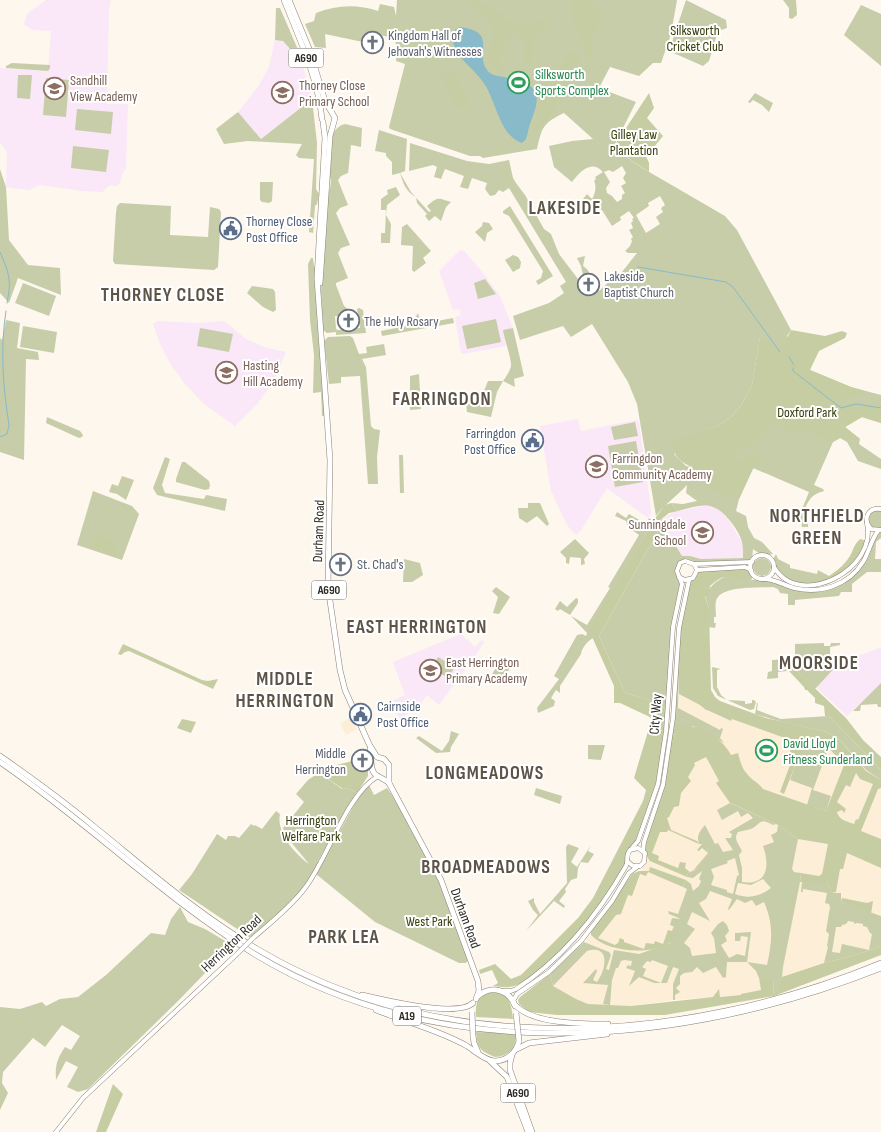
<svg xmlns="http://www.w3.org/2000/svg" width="881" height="1132" viewBox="0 0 881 1132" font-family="'Sofia Sans Condensed',sans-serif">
  <rect width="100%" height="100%" fill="#fef7ee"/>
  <g fill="#fdeed7">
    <path d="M679,694L701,705L706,710L731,721L732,719L810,747L813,741L827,746L844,765L866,770L881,780V955L741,995L673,1000L631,1006L588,1004L576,999L553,986L550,974L581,944L586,942L587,938L591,935V932L632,874L642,870L649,855L677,728Z"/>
    <path d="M352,717L357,729L346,735L340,723Z"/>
  </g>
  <g fill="#fae7f8">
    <path d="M46,0H111L109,10L107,104H128L126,168L122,174L120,183L117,186L110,185L102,192L82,191L40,185L29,190L6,187L7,152L0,143V68L48,71L51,31L32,30L24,24L27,14Z"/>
    <path d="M275,40L283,41L291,50L299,52L312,99L261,139L238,112L258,87L269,67Z"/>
    <path d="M460,250L464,251L480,269L500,296L513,328L503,330L506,346L463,354L461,353L455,317L461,315L459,309L453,310L439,271Z"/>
    <path d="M158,321L199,323L224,321L246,339L264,347L286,352L273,382L258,403L235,426L204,404L185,384L171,365L160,344L153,324Z"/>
    <path d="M578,419L581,431L636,420L639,422L651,509V514L648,518L607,488L580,532L576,535L567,525L551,491L540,426Z"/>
    <path d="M703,506H712L720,510L727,518L742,542L743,558L701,559L690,556H682L663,525L662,519L674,512Z"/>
    <path d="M461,634L475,647L482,640L484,642L474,658L439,705L427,695L418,708L400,718L390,702L405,695L393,662Z"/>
    <path d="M881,647V683L847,716L816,687L840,662L858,661V655L864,654Z"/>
  </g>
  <g fill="#c7cda9" fill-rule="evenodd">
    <path d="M397,0H677L671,34L661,63H653L639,76L610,67L599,88L636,102L613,148L644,169L725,216L737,230L791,330L787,336L810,370L851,387L881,395V423L862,417L845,427L860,439L859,444L881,459V469L858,461L847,442L840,438L833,442L814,485L823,489L824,491C811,494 807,502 803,514L808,517V527H802L801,520L793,521V519L800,514L809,492L753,468L739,499L736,511L746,516L748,527L754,538L762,542L773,554L763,556L753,549L752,561L697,564L682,562L677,568L681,582L673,627L666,731L660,730L661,723L659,720L661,704L625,693L599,636L661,526L659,521L662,519L666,530L682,556H690L701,559L743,558C743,553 743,547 742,542C740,532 724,510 713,507C703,503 689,508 678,511L671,503L683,504L697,501L686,493L687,485C677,496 665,504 656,516L637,404L628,382L592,324L571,337L563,326L520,340L513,316L549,303L564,293L560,286L566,282L509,188L503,192L499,190L495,195L490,196L485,189L487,183L472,178L468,189L460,187L464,176L445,169L441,179L434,177L437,167L433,165L409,171L410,143L467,161L489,164L509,160L513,178L516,183L525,195L544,229L551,234L559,254L578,279L583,275L581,266L577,258L585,256L583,266L587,269L599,291L612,279L622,272L637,253H628L625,251L630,246L632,241L631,239L633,237L629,230L633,228L631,223L633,221L632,219L634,218L629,211L620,217L621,220L612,226L602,210L595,208L592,200L588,204L582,203L583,199L587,194L592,199C595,194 597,187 594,181L596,179L595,177L603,172C591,159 580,172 572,182L554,167L549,146L572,141L593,139L564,113C543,123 542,127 537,149L483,158L480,156H470L390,129L389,127L405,64L396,61L397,47L394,38L370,33L369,37L363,42L325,34L326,48L315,47L305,24L314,21L316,13C337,5 356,4 378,11L380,4L394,7L396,16ZM622,166L626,173L623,178L626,183L621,186L625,193L622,195V199L617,202L612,196L607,193L606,188L610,182L604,172L609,170L613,172ZM660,196L665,205L661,208L663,212L656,217L660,224L646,233L636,215L649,206L648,203ZM760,338L781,351L741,436L708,462L693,470V467L686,466L674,454L699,433L718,426L731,417L741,406L752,385Z"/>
    <path d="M686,0L726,20L727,28L718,31L709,61L703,66L669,51Z"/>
    <path d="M783,0H796L797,15L792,19L789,18V8Z"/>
    <path d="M861,5L881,14V66L844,35Z"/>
    <path d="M276,8H280L299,52L291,50L283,41L275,40Z"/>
    <path d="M12,63L50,65V68L48,71L6,68V66Z"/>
    <path d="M18,75H32L30,99L17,98Z"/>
    <path d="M46,78L69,80L66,117L43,115Z"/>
    <path d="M755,93L773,103L769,112L762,105L753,100L750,103L748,102Z"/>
    <path d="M312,99L317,143L316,189L319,194L317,204L315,206L313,233L309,232L314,159L299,158L296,155L302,144L248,141L224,144L216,129L238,112L261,139Z"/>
    <path d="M77,109L113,112L111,134L75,130Z"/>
    <path d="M345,124L362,128L361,147L351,145L348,173L341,176L338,180L348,205L340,208L336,213L350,245L341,248L338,253L348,278L336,283V285L344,306L349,310L344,311L340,316H335L336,328L337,330L360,328L357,309L359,308L363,310L366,333L336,335V332L327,333L323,330L321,291L327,196C331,188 332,182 329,173C330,158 326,128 345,124Z"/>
    <path d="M379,130L407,139L405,171L400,173L411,192L429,212L431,211L427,206C438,196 438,198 451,202L446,207L441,221L435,216L429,221L425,216L427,214L417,203L416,197C406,192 403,183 400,173L392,175V162L386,156V153L375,151Z"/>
    <path d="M73,146L109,150L106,172L71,168Z"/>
    <path d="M0,169L6,187L9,240L28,265L60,268L61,295L18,278L9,303L0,293Z"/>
    <path d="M260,182H273L272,201L269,203L262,202L260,200Z"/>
    <path d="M396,187L400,195L387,205L386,215L391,224L390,243H381V233H385L386,210H381V199L388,194L387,190Z"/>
    <path d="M120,203L171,206L170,235L208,237L210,207L219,209L221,212L218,267L214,270L115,264L113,261L116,212L117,206Z"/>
    <path d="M510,206L553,276L538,285L536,281L541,278L543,271L509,216L503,213V211Z"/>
    <path d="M483,222L489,223L493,229L487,233L485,242L475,232L482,226Z"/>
    <path d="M407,224L431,251L423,258L426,263L414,272L412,270L413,246L401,245L402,227Z"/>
    <path d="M513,255L518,257L521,262L520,268L513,272L505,260Z"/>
    <path d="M311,258H313L314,266L315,267L326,416H322L321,392L313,393L314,355L310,320L308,264Z"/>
    <path d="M485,279L496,294L478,299L474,283Z"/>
    <path d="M23,283L56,296L49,316L15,303Z"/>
    <path d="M252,286L273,289L275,292L276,310L273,312L263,307L247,293Z"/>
    <path d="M418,313L421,324L453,318L454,323L382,336L381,331L411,325Z"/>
    <path d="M496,319L501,342L467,349L462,326Z"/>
    <path d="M6,320L20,323L17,348L38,352L39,360L26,359L24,460L0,452V338L2,340Z"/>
    <path d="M23,326L57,332L54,353L20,347Z"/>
    <path d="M200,328L233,334L229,352L197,346Z"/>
    <path d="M513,328L524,376L514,379L515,387L503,381L497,392L491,417L467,412L465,394L484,391L488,381H503C506,377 510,371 511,366C512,360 504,338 503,330Z"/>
    <path d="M350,336L353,338L359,354L367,353L366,347L384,344L386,355L362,359L366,367L371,426L374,429L380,430L377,457L378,484H368L360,376L341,377V383L329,384L324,341L328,337Z"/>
    <path d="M419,374L421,409L410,410V376Z"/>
    <path d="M47,417L80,431L83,435L82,437L79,438L46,423Z"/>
    <path d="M635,422L638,436L614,440L611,427Z"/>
    <path d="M636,441L643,482L615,487L608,446Z"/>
    <path d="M399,455H403L404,493H400Z"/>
    <path d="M165,457L170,459L162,485L165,493L204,499L206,495L227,499L225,511L157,495L153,488Z"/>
    <path d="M182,462H185L209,481L210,485L209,489L205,490L176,482V479Z"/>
    <path d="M122,476L134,480L126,500L117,494L109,492L112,484L118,486Z"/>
    <path d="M93,491L132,506L139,514L122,560L77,545Z"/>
    <path d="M528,503H540L549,524L547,526L537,516L527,523L519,518L518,508H528Z"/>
    <path d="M873,510H881V529L873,528L868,522L869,515Z"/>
    <path d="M617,512L626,518L629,514L646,524L649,518L653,521L590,630L593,638C588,641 582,647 581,654L560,686V693L556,690L551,698L555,701L554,706L538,713L537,708L559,679L554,676L577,635L582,634L586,636L587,633L571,616L587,625L610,588L608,587L639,535L628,527L626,521L615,516Z"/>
    <path d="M881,530V538L876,542L875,559H881V572H867L852,584V592H841L839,596L795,600V605H788V594L780,593L778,589L773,587C760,588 726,586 718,597C714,601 716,611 716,617H714V623H716L715,628L709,627V608L705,596C714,578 727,577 745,567L751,570L754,575L751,580L770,579L787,586L817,590L841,582L862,564L875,535Z"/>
    <path d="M575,539L589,553L584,559L585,564L581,565V558L570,557L569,564L566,563V558L560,552Z"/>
    <path d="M776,554L778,559L790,565V568L817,574L818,570L829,576V581C821,582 813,584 805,584C790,584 764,572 776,554Z"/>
    <circle cx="762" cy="567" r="9"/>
    <path d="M404,559L420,563L423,575L412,582H403Z"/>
    <path d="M496,587L510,597L499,614L493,613L498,597L492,591Z"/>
    <path d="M576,598L578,599V603L570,615L560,609L558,611L555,609L560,601L567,607Z"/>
    <path d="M824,643V646H830L831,643H840V645L830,647V659H841L840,662L815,689L796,670L778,672V678L767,679L768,672L772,671V660L789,659V657L795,656V644Z"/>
    <path d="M438,657L455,667L448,678L432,668Z"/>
    <path d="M500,661L511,666L504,679L492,683L491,676Z"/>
    <path d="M712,667L721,669L717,670V687L721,695L727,700L745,701V704L752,703V700H754L756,702L754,709L750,710L718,696L713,688Z"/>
    <path d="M677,673H679L678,708L720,730L721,728L723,729L720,738L724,743L693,726L678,729L676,734L671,735Z"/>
    <path d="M881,683V707H878L877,704L861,705L860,711H853Z"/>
    <path d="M757,703H758L757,710L781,719L829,716L881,770V780L866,770L841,741L827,732L782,722L755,714Z"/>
    <path d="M451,731L459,734L451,747L450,752L436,753L416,738L419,736L442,751L449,741Z"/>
    <path d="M813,741L827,746L828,749L813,790L831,796L826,811L807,805L812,788L790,780L802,745Z"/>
    <path d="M588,745H605L601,760L588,759Z"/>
    <path d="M320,772L321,774L342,789L348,788L357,793L318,861L320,862L306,887L252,939L179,890L192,874L217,834L226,840L228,836H235L239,838L251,824L254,826L255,825L262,829L276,811L280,814C276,833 295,854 309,864L286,836L283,828L304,802L296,794L308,780Z"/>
    <path d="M369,785L374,795L387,788L401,809L437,877L468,960L466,963H459L375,922L316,874L358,798Z"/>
    <path d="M536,788L562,796L560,804L534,795Z"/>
    <path d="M730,803L776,824L773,825C759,817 762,823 751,829C747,830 742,831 738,832C733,839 739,844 742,851L739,855L742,868V882C768,886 770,865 763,846L774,842L771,835L777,832L778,825L798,839L792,869L794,872L801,873L800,882L783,967L782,977L774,996L773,978H759L756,971L747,962H727L726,977L723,978L716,967L703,973L697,967L692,972L684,973L680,976V984L676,988L680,992L675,995V1000H673V984L679,969L673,967L667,983H654L639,977L629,986L635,971L626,968L628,965L631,966L632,961L624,960L621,961L618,968H616L612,980L610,1005L603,1004L608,985L583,983L596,969L597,971L593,980L597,982C606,970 611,944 587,951L553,986L550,974L584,942L609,952L611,955L606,969L609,970L614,950L639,954L670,943L675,927L670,925L672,918L681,919L669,914L668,911L678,914L687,889L683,887L686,880L691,884L693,891L699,886L701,881L699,879L702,871L693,878L687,877L688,873L695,870L708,854L707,847L703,844H699C696,836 700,831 705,825L715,844L718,843L723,852L733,850L725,838H731L732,834L729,832L753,818L748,813L741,817L738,811L722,820L717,810ZM735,858L739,875L737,876L733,894L727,892V890L711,885L714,877L711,869L728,863L727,861ZM763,879L771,888C759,897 749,899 735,894L738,883L751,885ZM710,891L732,899L728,909L729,910L737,899L745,903L752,900L756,906L764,902C774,924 772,943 767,965L747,962L751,932L735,933V941H740L741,936L748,937L745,956L737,954L729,958L721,945L727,941L725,936L729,931L727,925L723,921L718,924L711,933L714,938L716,953L692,956L690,948L684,943L695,929L687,924L692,912L710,921L699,903L706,899ZM652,960L668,966L661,983L643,976L646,969L642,967L647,961L651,962Z"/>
    <path d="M568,844L579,848L571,862L577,867L591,845L588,851L594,854L588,863L581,862L578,868L577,878L571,880L565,889L566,892L559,901L565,906L564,908L554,901L526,931L538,915L533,910L528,901L534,898V902L540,914L567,883L566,847Z"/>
    <path d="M802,882H827L832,893H841V902L881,916V946L859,954L824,963L828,947L827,946L829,934L826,931L830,907L829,904L825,903L827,893L803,889V892H801ZM848,921L854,922V924L857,923L863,924V926L867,927L870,933L872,934L869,950L842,944L840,953L832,952L836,927H841L842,925L846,924Z"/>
    <path d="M180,907L188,922L205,929L232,945L179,1000L88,1089L78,1092L67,1087L78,1067L66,1061L56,1080C55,1065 57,1059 65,1047L71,1050L80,1036L62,1025L45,1047L33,1038L3,1072L2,1083L8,1093L0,1110V1007L20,1009L42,1002L46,1006L60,999L78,997L106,975L151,933L165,935L171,919Z"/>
  </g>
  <g fill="#c7cda3" fill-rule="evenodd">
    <path d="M468,0C484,0 502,13 513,25L538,23L549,16L548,28L535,33L533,47L535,51L531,65L524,61L523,50C527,45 526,40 524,35L513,33L507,40L499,59L500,62H503L502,71C475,67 499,41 492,25C491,22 486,15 483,13C481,11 478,11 476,9C473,7 470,3 468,0Z"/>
    <path d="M573,0H588L600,12L596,34L592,39L591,61L587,62L578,28L572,22Z"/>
    <path d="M569,54H579V63L573,65L571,72V81L550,117L538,132L533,129L540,110V91L548,76L563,63Z"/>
    <path d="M450,73L454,74C459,83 470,97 467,107L461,110L454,102L440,76Z"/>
    <path d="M649,93L654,108L647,118L663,136L654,147H648V151L645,154L649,163V172L613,148Z"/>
    <path d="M791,330L825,336L842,331L847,333L845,338L819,351L810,370L851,387L867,392L843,401L835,398L832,403C841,406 846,403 856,403C864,402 873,404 881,406V423L862,417L845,427L860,439L840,438L833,442C819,437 802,427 788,434L775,421L747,450L743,447L733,458L738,463L747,452L753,457L758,452L764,458L753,469L739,499L722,495L709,488L700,480L693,478L690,474L693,470V467C681,464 671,454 673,441L718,426L731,417L741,406L752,385L760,337L781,350Z"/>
    <path d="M671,503L678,511L669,513L659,521L661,526L599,636L625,693L662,704L659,720L661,723L660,730L666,731L658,784L638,841L630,850L628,862L608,897L556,958C541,966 527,985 509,987C504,988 498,986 493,986L498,983L492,970L480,974L479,970L495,964L511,979L521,975L578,918L593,898L643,801L646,790L634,778L652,718L620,703H614V686L589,630L653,521L665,505Z"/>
    <path d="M102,535L115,543L116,555L90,547L92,539Z"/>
    <path d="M860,539L867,541L855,563L829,581V576C838,570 847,563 852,552C854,547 855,544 860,539Z"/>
    <path d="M745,567V582C727,575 724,574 710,586L709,595L705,597L709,608L711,690L715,697L720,701L766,718L827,732L841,741L866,771L881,780V788L878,789L861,831L881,839V868L847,853L843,869H840L836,892L832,893L827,882H800L801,873L819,876L822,874L828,844L798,839L778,825L735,805L730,803L716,783L719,781L706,757L694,763L695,765L688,777L691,781L681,793L679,806L674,807L669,817L667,818L671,830L697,841L699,844L668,830L667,832H660L652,853L659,856L658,860L678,868L680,862L686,863L685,868L691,873L708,853L702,848L699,851L697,850L703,843L707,847L708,854C702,861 697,871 688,873L687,877L650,861L643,851L663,785L671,735L676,734L678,725C698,724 722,737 731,755L738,753C740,761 742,769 748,775C753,781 759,783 763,789L826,811L844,765L827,746L813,741L810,748L803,745L784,794L780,792L793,757L789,755L793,741L732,719L731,721L729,720L707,710H706L700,705L679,694V673H675L676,656L687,586L697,570ZM856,773L860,779L873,784L858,820L856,819L854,824C846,821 839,820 837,812L842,810L844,813L846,809L837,802L846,785L850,787Z"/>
    <path d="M123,644L202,680L208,681L218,679L213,689L129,651L125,652L121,655L118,654Z"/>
    <path d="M796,670L846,718L863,740L881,757V770L829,716H825L824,706L815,703V698L807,690H805L804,687L789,671Z"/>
    <path d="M182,719L196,722L191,733L177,728Z"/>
    <path d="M366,758H368V776L357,793L348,788L343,789L321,774L320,772L329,767L356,760L358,765L367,762Z"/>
    <path d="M650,867L686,880L683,887L648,872L646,876L640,874L632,896L628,895L621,914L616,915L598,938L615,945L618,943L620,938L624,940V942L644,949L646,943L654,944L655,941L663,944L668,930L672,931L674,926L675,927L672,941C653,956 608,953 591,935V932L632,874L639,871H649Z"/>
    <path d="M842,898L867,903L873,901L871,914L841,902Z"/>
    <path d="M881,946V955L774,996L665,1015H557L529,1012L519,1004L518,1000L520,997L550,974L553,986L576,999L588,1004L631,1006L713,997L719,989L720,997L741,995V994L761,990L759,978H773L774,995L782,977L824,963L859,954Z"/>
    <path d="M489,992C509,993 511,1001 513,1019L476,1017C475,1004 477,997 489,992Z"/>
    <path d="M476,1032L516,1034C516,1049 509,1056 495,1057C480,1051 477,1048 476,1032Z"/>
    <path d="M113,1084L123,1094L106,1132H96Z"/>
  </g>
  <path fill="#88bac9" d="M460,27C499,32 474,53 487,70C490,75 498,76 504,77C511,79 520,80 526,83C544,93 535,110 530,124C528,129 528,134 526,139L522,143C499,136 496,99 483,82C472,66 452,56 452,34L456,29Z"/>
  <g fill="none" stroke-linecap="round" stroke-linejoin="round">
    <g stroke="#88bac9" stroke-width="1">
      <path d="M0,252C9,273 12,280 7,303"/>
      <path d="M638,267L726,282L733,287L780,352"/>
      <path d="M789,357L794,365"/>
      <path d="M793,368V371L841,408L856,404L881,408"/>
      <path d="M0,437L7,434L9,425C3,387 0,349 6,311"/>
    </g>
    <defs>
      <g id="major">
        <path d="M881,509C868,507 862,519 871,529L881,530"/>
        <circle cx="762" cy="567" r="12"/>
        <path d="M694,564L752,562"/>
        <path d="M774,567C799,610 878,570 867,523"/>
        <path d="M697,570L745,567L751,570"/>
        <path d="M764,579C775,579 783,585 794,588C820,594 848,586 863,562C869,552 871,540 878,531"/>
        <path d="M632,848L638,841L658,784L666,731L673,627L682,584L677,571L680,563L685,561L694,564L697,570L693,578L685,580L679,577"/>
        <path d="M643,851L644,842L663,785L673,718L679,628L689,580"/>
        <path d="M252,939C270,923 291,907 305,888C328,858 346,795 378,776"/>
        <path d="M502,991H511L516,989C564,958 598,915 626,866C629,860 625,856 630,850L638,848L645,853L644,862L640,866H633L628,862"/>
        <path d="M513,1001L517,994L549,972L581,941L612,901L629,873L637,867"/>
        <path d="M56,1132L83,1098L238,953"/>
      </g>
      <g id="highway">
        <path d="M284,0C299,38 318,78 322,119"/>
        <path d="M289,0L310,51L325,101L335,118L330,136L320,283"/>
        <path d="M323,122L325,138L317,278L330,460L328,587L340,670L345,690L369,744L377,757L384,759L389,765V783"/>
        <path d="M370,749C371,755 370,770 375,774C379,778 384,778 389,783L441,880L478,981L479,991L476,999"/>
        <path d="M0,756C33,779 66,803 97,829C149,871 199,915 257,949C445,1061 684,1044 881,963"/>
        <path d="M0,762C88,822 165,899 256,955C444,1068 685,1046 881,968"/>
        <path d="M362,995C383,1000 457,1018 473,1003"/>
        <path d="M478,996C491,985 509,989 515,1006"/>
        <path d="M515,1005C533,1024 582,1024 608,1024"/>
        <path d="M376,1010C406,1022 439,1030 467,1046C475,1051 484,1060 494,1061C507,1061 516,1053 519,1041"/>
        <path d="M473,1036L474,1043L478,1052"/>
        <path d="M517,1049L529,1043L607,1034"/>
        <path d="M512,1055L510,1063V1070L532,1132"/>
        <path d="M490,1061L507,1077L528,1132"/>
      </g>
    </defs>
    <use href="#major" stroke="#8b8173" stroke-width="5"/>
    <use href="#highway" stroke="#8b8173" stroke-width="6"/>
    <use href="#major" stroke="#fff" stroke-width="4"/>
    <use href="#highway" stroke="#fff" stroke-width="5"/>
    <defs>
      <path id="major-bridge" d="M238,953L252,939"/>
      <g id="highway-bridge">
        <path d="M472,1012L473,1036"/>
        <path d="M516,1013L519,1041"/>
      </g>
    </defs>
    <use href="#major-bridge" stroke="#8b8173" stroke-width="5" stroke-linecap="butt"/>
    <use href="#highway-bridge" stroke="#8b8173" stroke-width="6" stroke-linecap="butt"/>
    <use href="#major-bridge" stroke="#fff" stroke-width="4"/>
    <use href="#highway-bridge" stroke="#fff" stroke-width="5"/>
  </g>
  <defs>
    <symbol id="church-ring" viewBox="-11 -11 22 22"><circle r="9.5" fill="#fff" stroke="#6b7280" stroke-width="1.5"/><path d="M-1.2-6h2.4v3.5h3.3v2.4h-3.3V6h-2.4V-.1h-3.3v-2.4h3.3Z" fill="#6b7280"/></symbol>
    <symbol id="stadium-ring" viewBox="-11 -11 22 22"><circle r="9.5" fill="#fff" stroke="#2e9e5b" stroke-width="1.5"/><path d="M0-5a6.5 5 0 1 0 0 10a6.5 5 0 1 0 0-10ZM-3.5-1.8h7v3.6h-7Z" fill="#2e9e5b"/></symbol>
    <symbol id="school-ring" viewBox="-11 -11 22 22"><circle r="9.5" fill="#fff" stroke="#8d6e63" stroke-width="1.5"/><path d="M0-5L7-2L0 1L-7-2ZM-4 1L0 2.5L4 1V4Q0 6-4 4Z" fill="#8d6e63"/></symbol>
    <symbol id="civic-ring" viewBox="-11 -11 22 22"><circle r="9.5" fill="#fff" stroke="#5c6f8a" stroke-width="1.5"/><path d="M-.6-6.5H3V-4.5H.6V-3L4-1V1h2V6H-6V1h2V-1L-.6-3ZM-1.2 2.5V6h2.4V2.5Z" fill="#5c6f8a"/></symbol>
  </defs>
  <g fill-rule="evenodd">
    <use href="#church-ring" x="360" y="30" width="25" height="25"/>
    <use href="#stadium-ring" x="506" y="70" width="25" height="25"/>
    <use href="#school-ring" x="42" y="76" width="25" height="25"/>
    <use href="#school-ring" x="270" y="80" width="25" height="25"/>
    <use href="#civic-ring" x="218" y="216" width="25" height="25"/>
    <use href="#church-ring" x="576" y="272" width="25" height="25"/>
    <use href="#church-ring" x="336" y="308" width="25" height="25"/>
    <use href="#school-ring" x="214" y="360" width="25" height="25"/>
    <use href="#civic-ring" x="520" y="428" width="25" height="25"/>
    <use href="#school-ring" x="584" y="454" width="25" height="25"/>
    <use href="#school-ring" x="690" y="520" width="25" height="25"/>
    <use href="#church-ring" x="328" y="552" width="25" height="25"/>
    <use href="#school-ring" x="418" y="658" width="25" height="25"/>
    <use href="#civic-ring" x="348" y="702" width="25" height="25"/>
    <use href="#stadium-ring" x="754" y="738" width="25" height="25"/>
    <use href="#church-ring" x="350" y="748" width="25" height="25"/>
  </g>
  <g text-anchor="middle" stroke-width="4" stroke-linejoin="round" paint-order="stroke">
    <g fill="#fff" stroke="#6d6a66" stroke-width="1">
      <rect x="288.5" y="48.5" width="35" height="19" rx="4"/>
      <rect x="311.5" y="580.5" width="35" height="19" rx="4"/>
      <rect x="393" y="1006.5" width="28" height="19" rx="4"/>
      <rect x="500.5" y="1083.5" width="35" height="19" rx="4"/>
    </g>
    <g font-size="12" font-weight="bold" fill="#2e2a24">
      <text x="306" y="62">A690</text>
      <text x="329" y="594">A690</text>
      <text x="407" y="1020">A19</text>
      <text x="518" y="1097">A690</text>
    </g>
    <g font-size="14" fill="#373c09" stroke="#fff">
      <text x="695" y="35">Silksworth<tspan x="695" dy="16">Cricket Club</tspan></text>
      <text x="634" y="139">Gilley Law<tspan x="634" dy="16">Plantation</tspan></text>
      <text x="807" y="417">Doxford Park</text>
      <text x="311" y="825">Herrington<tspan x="311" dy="16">Welfare Park</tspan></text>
      <text x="429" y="926">West Park</text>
    </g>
    <g font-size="14" fill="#5b616d" stroke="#fff" text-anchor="start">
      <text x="388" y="40">Kingdom Hall of<tspan x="388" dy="16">Jehovah's Witnesses</tspan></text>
      <text x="604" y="281">Lakeside<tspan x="604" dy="16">Baptist Church</tspan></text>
      <text x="364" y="326">The Holy Rosary</text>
      <text x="357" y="569">St. Chad's</text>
      <text x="346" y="758" text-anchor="end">Middle<tspan x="346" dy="16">Herrington</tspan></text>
    </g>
    <g font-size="14" fill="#27864d" stroke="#fff" text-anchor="start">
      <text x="535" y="79">Silksworth<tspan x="535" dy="16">Sports Complex</tspan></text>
      <text x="783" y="748">David Lloyd<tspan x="783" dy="16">Fitness Sunderland</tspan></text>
    </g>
    <g font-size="14" fill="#785e54" stroke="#fff" text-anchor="start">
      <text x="70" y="85">Sandhill<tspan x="70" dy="16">View Academy</tspan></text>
      <text x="299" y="90">Thorney Close<tspan x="299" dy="16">Primary School</tspan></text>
      <text x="243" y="370">Hasting<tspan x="243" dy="16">Hill Academy</tspan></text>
      <text x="612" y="463">Farringdon<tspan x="612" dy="16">Community Academy</tspan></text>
      <text x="686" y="529" text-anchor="end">Sunningdale<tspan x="686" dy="16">School</tspan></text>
      <text x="446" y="667">East Herrington<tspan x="446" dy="16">Primary Academy</tspan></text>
    </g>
    <g font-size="14" fill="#4e5e75" stroke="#fff" text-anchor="start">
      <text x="246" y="226">Thorney Close<tspan x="246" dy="16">Post Office</tspan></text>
      <text x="516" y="438" text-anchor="end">Farringdon<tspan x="516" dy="16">Post Office</tspan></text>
      <text x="377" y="711">Cairnside<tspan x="377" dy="16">Post Office</tspan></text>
    </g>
    <g font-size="14" fill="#2e2a24" stroke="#fff">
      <text transform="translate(318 531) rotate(-88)" y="5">Durham Road</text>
      <text transform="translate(655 714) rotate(-86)" y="5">City Way</text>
      <text transform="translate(466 918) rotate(70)" y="5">Durham Road</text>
      <text transform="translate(231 943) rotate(-43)" y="5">Herrington Road</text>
    </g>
    <g font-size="19" font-weight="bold" letter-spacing="1" fill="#5d5447" stroke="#fff">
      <text x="565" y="214">LAKESIDE</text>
      <text x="163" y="301">THORNEY CLOSE</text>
      <text x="442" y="405">FARRINGDON</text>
      <text x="817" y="522">NORTHFIELD<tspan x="817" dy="22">GREEN</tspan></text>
      <text x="417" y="633">EAST HERRINGTON</text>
      <text x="819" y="669">MOORSIDE</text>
      <text x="285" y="685">MIDDLE<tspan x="285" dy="22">HERRINGTON</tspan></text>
      <text x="485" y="779">LONGMEADOWS</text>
      <text x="486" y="873">BROADMEADOWS</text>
      <text x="344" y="943">PARK LEA</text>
    </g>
  </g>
</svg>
